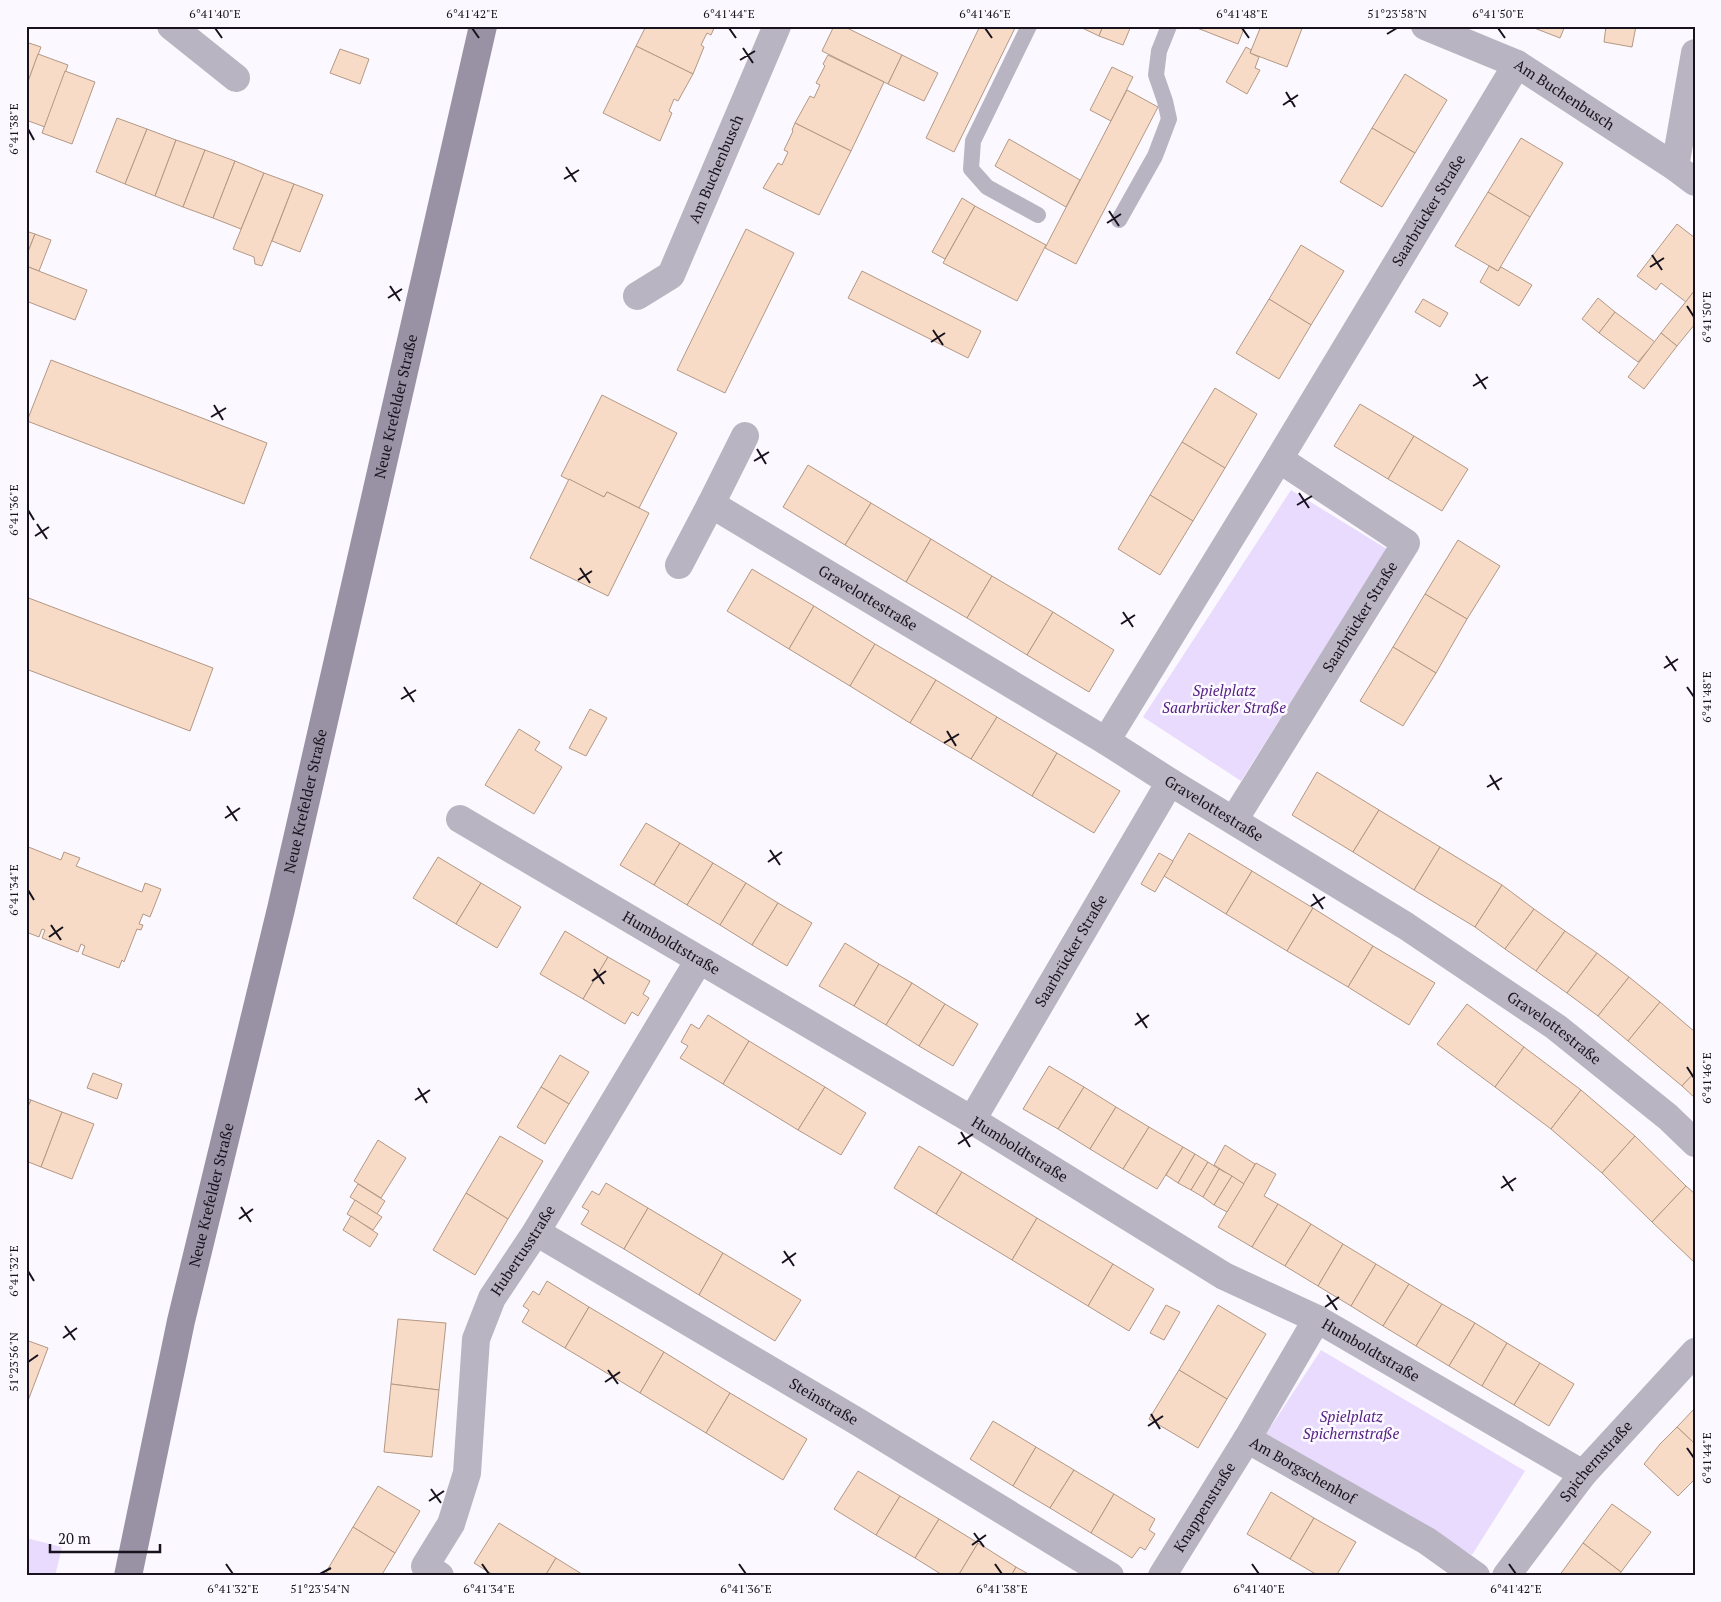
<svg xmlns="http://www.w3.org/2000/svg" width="1721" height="1602" viewBox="0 0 1721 1602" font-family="'PT Serif',serif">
  <rect width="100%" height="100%" fill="#fbf9ff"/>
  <g fill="#e9dbfd">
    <path d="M1291,490L1387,549L1241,781L1143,717Z"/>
    <path d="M1321,1350L1525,1471L1472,1555L1266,1434Z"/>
    <path d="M26,1538L62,1547L55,1576H26Z"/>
  </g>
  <g fill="#f7dbc6" stroke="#b39884">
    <path d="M646,26H715L711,35L707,33L701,45L704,47L693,74L636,46Z"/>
    <path d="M834,26H843L902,55L888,84L822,51Z"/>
    <path d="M980,26L1015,28L954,152L926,138Z"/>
    <path d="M1078,26H1103L1099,36Z"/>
    <path d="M1103,26H1131L1123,45L1099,36Z"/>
    <path d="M1192,26H1245L1238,44Z"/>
    <path d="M1261,26H1303L1287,67L1250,53Z"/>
    <path d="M1529,26H1565L1560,38Z"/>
    <path d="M1606,26H1636L1632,47L1604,42Z"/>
    <path d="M26,42L41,47L26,87Z"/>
    <path d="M636,46L693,74L678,101L674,99L669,111L672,113L660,141L603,113Z"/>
    <path d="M1246,47L1251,50L1250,53L1259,57L1255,68L1260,70L1247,94L1226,82Z"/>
    <path d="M340,49L369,59L360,84L330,73Z"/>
    <path d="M38,54L68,65L45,127L26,120V87Z"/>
    <path d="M828,55L884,82L851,151L795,123L810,96L814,98L820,85L816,83L825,66L823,64Z"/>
    <path d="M902,55L938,73L924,101L888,84Z"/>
    <path d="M1112,67L1133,77L1111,121L1090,110Z"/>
    <path d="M65,71L95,82L72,144L42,133Z"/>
    <path d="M1405,74L1447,100L1415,153L1372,128Z"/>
    <path d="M1127,90L1158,107L1076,264L1045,248Z"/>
    <path d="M117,118L147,129L125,184L96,172Z"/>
    <path d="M795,123L851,151L819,215L763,188L778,163L782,165L788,152L784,150L793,131L792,130Z"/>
    <path d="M1372,128L1415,153L1382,207L1340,182Z"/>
    <path d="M147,129L176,140L155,196L125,184Z"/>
    <path d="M1521,138L1563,163L1530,217L1488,192Z"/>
    <path d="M1009,139L1080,180L1066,207L995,166Z"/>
    <path d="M176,140L205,150L183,207L155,196Z"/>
    <path d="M205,150L235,161L213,218L183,207Z"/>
    <path d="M235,161L264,173L241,229L213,218Z"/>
    <path d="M264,173L294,184L262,266L255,264L254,257L233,249Z"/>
    <path d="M294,184L323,195L300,252L272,241Z"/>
    <path d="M1488,192L1530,217L1498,271L1455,246Z"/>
    <path d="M962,198L975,206L945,259L932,252Z"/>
    <path d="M975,206L1046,245L1017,301L943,263Z"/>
    <path d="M1677,224L1695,238V290L1686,302L1661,283L1656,290L1637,276Z"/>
    <path d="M746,229L794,253L725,393L677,370Z"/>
    <path d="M26,231L35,234L26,257Z"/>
    <path d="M35,234L51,240L39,271L26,266V257Z"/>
    <path d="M1301,245L1344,271L1311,325L1269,299Z"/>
    <path d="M26,266L87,290L75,320L26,301Z"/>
    <path d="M1489,266L1498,271L1501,267L1532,285L1519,306L1480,282Z"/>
    <path d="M862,271L981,331L968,358L848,298Z"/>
    <path d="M1695,290V324L1677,346L1661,333Z"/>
    <path d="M1598,298L1615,312L1599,333L1582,319Z"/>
    <path d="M1269,299L1311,325L1279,379L1236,353Z"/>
    <path d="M1423,299L1448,313L1440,327L1415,312Z"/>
    <path d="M1615,312L1655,342L1638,362L1599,333Z"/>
    <path d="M1661,333L1677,346L1644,389L1628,377Z"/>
    <path d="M51,360L267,443L244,504L27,421Z"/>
    <path d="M1215,388L1257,414L1225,468L1182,442Z"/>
    <path d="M602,395L677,433L639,508L607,492L604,497L561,476Z"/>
    <path d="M1360,404L1414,436L1388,479L1334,446Z"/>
    <path d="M1414,436L1468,469L1442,511L1388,479Z"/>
    <path d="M1182,442L1225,468L1193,521L1150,495Z"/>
    <path d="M808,465L871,503L845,545L783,507Z"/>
    <path d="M569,479L604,497L607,492L649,513L608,596L530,558Z"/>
    <path d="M1150,495L1193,521L1160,575L1118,549Z"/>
    <path d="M871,503L931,539L906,582L845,545Z"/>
    <path d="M931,539L992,576L967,618L906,582Z"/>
    <path d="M1458,540L1500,566L1467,619L1425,594Z"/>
    <path d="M752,569L814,606L789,649L727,611Z"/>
    <path d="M992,576L1053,612L1027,655L967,618Z"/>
    <path d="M1425,594L1467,619L1436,673L1393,647Z"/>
    <path d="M26,597L213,668L190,731L26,669Z"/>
    <path d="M814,606L875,644L850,686L789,649Z"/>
    <path d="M1053,612L1114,650L1089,692L1027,655Z"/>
    <path d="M875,644L936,680L910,723L850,686Z"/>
    <path d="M1393,647L1436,673L1403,726L1360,701Z"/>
    <path d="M936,680L997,717L971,759L910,723Z"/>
    <path d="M590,709L607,718L586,756L569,748Z"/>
    <path d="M997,717L1057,753L1032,796L971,759Z"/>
    <path d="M519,729L540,742L535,750L562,767L534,814L485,785Z"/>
    <path d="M1057,753L1120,791L1094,833L1032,796Z"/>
    <path d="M1317,772L1379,810L1353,852L1292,815Z"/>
    <path d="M1379,810L1440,847L1414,890L1353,852Z"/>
    <path d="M646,823L680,843L654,885L620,865Z"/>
    <path d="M1189,833L1252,871L1226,914L1164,876Z"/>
    <path d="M680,843L713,863L687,905L654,885Z"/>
    <path d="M26,846L61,860L64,852L80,858L76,866L142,892L145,883L161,889L150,917L143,914L139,924L143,925L141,930L137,929L124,962L122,960L119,968L82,954L85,946L81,944L78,952L42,938L45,930L42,929L39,937L26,932Z"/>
    <path d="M1440,847L1502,885L1475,927L1414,890Z"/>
    <path d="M1159,853L1173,861L1155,892L1141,884Z"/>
    <path d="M438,857L481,883L456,924L413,898Z"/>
    <path d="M713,863L746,883L720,925L687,905Z"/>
    <path d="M1252,871L1313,908L1287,951L1226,914Z"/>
    <path d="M481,883L521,907L497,948L456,924Z"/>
    <path d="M746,883L778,903L752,945L720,925Z"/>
    <path d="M1502,885L1534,909L1505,949L1475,927Z"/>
    <path d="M778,903L812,923L787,966L752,945Z"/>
    <path d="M1313,908L1373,946L1348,987L1287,951Z"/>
    <path d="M1534,909L1565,931L1536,971L1505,949Z"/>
    <path d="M565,931L608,957L583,999L540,974Z"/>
    <path d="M1565,931L1597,953L1567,993L1536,971Z"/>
    <path d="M845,943L879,964L854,1006L819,986Z"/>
    <path d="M1373,946L1435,983L1409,1025L1348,987Z"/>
    <path d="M1597,953L1629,977L1598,1016L1567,993Z"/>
    <path d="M608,957L650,981L643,994L649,998L638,1016L632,1012L625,1024L583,999Z"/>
    <path d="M879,964L912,983L886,1025L854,1006Z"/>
    <path d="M1629,977L1660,1002L1628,1041L1598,1016Z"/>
    <path d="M912,983L945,1004L919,1046L886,1025Z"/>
    <path d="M1660,1002L1695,1032V1072L1682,1086L1628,1041Z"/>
    <path d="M945,1004L978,1024L953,1066L919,1046Z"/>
    <path d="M1467,1004L1524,1047L1495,1087L1437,1044Z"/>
    <path d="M708,1015L749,1041L723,1084L680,1058L688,1046L681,1042L691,1024L699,1029Z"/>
    <path d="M749,1041L825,1087L798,1130L723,1084Z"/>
    <path d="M1524,1047L1581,1090L1551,1129L1495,1087Z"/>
    <path d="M560,1055L589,1072L569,1104L541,1087Z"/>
    <path d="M1049,1066L1084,1087L1058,1129L1023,1109Z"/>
    <path d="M1695,1072V1098L1682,1086Z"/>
    <path d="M93,1073L122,1084L117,1099L87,1088Z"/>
    <path d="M541,1087L569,1104L545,1144L517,1127Z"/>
    <path d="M825,1087L866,1113L841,1155L798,1130Z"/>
    <path d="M1084,1087L1116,1107L1090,1149L1058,1129Z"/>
    <path d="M1581,1090L1635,1136L1602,1173L1551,1129Z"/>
    <path d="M26,1098L31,1100L26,1111Z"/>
    <path d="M31,1100L62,1112L41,1167L26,1161V1111Z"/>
    <path d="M1116,1107L1149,1127L1123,1169L1090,1149Z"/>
    <path d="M62,1112L94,1124L72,1179L41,1167Z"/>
    <path d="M1149,1127L1183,1147L1157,1189L1123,1169Z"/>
    <path d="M500,1136L543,1161L508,1219L466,1193Z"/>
    <path d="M1635,1136L1686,1186L1652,1222L1602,1173Z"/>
    <path d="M378,1140L406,1158L381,1198L354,1181Z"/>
    <path d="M1225,1145L1255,1164L1244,1184L1214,1165Z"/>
    <path d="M919,1146L962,1172L936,1214L894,1188Z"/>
    <path d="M1183,1147L1195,1154L1178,1183L1166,1175Z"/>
    <path d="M1195,1154L1208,1162L1191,1190L1178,1183Z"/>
    <path d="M1208,1162L1219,1169L1203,1197L1191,1190Z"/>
    <path d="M1256,1163L1276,1174L1264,1196L1278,1204L1252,1247L1218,1227Z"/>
    <path d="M1219,1169L1232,1176L1214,1205L1203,1197Z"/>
    <path d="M962,1172L1037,1218L1012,1260L936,1214Z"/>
    <path d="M1232,1176L1244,1184L1227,1212L1214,1205Z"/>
    <path d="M606,1183L648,1208L624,1249L581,1224L589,1211L582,1207L592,1191L599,1195Z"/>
    <path d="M358,1184L385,1201L377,1214L350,1197Z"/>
    <path d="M1686,1186L1695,1194V1263L1652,1222Z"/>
    <path d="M466,1193L508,1219L475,1275L433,1250Z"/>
    <path d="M355,1200L382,1217L373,1230L347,1214Z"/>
    <path d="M1278,1204L1311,1224L1285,1266L1252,1247Z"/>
    <path d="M648,1208L723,1253L699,1295L624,1249Z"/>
    <path d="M351,1216L378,1234L370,1247L343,1230Z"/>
    <path d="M1037,1218L1113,1264L1088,1306L1012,1260Z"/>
    <path d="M1311,1224L1343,1244L1318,1286L1285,1266Z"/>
    <path d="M1343,1244L1376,1264L1351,1306L1318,1286Z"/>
    <path d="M723,1253L801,1300L775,1341L699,1295Z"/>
    <path d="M1113,1264L1154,1289L1129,1331L1088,1306Z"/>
    <path d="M1376,1264L1409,1284L1383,1326L1351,1306Z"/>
    <path d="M547,1281L589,1307L565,1348L522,1322L529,1310L523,1306L533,1291L539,1295Z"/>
    <path d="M1409,1284L1442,1304L1416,1346L1383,1326Z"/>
    <path d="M1442,1304L1475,1323L1449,1366L1416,1346Z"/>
    <path d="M1166,1305L1180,1312L1164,1340L1150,1333Z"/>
    <path d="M1218,1305L1266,1334L1227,1399L1179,1370Z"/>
    <path d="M589,1307L664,1352L640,1393L565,1348Z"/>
    <path d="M398,1319L446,1323L439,1390L391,1384Z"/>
    <path d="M1475,1323L1507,1343L1482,1386L1449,1366Z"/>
    <path d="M26,1340L48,1348L26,1406Z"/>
    <path d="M1507,1343L1540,1363L1514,1405L1482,1386Z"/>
    <path d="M664,1352L730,1393L706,1433L640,1393Z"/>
    <path d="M1540,1363L1574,1384L1549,1426L1514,1405Z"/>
    <path d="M1179,1370L1227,1399L1198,1448L1149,1419Z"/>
    <path d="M391,1384L439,1390L432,1457L384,1452Z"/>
    <path d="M730,1393L807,1439L783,1480L706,1433Z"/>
    <path d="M1695,1408V1444L1677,1427Z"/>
    <path d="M993,1421L1036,1447L1013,1486L970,1459Z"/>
    <path d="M1677,1427L1695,1444V1479L1678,1496L1644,1464L1660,1444Z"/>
    <path d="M1036,1447L1074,1470L1050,1508L1013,1486Z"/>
    <path d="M1074,1470L1114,1494L1091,1533L1050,1508Z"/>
    <path d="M858,1471L900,1496L876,1535L834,1509Z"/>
    <path d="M378,1486L420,1511L395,1553L353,1527Z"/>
    <path d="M1271,1492L1314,1518L1290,1559L1247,1534Z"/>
    <path d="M1114,1494L1155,1519L1149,1530L1155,1534L1145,1550L1140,1547L1132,1558L1091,1533Z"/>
    <path d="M900,1496L939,1519L915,1558L876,1535Z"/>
    <path d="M1612,1504L1651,1532L1621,1572L1583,1543Z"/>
    <path d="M1314,1518L1356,1542L1336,1576H1319L1290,1559Z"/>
    <path d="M939,1519L978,1543L958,1576H944L915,1558Z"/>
    <path d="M499,1523L556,1558L545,1576H495L474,1563Z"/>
    <path d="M353,1527L395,1553L381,1576H332L326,1572Z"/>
    <path d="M978,1543L1016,1567L1011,1576H958Z"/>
    <path d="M1583,1543L1621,1572L1619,1576H1559Z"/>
    <path d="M556,1558L585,1576H545Z"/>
    <path d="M1016,1567L1032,1576H1011Z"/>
  </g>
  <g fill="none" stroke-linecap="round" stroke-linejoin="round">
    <g stroke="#b9b4c1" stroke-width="16">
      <path d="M1029,26L973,141L971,169L987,187L1038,215"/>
      <path d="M1119,220L1155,156L1169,119L1165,101L1156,75L1159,51L1169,26"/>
    </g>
    <g stroke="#b9b4c1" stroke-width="28">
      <path d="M171,26L236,78"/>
      <path id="s1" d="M1425,26L1517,64L1675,167L1695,182"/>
      <path d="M1675,167L1695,53"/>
      <path id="s2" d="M637,296L671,275L777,26"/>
      <path id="s3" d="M745,436L711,504L1106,741L1170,782L1406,926L1556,1027L1668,1117L1695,1143"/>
      <path d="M679,565L711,504"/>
      <path id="s4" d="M1106,741L1279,459L1517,64"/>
      <path id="s5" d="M460,819L972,1120L1224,1276L1317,1319L1583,1474"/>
      <path id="s6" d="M1234,820L1406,543L1279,459"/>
      <path id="s7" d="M972,1120L1170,782"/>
      <path id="s8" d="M536,1232L858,1422L1110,1576"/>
      <path id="s9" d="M1247,1439L1427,1541L1476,1576"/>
      <path id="s10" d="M440,1576L425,1566L451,1524L467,1473L476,1339L492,1298L536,1232L699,960"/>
      <path id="s11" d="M1162,1576L1247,1439L1317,1319"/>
      <path id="s12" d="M1506,1576L1583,1474L1695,1352"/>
    </g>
    <path stroke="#9992a5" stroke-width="28" id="s13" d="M128,1576L181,1321L281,909L483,26"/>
  </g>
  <path fill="none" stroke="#17121d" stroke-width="2" d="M215,28L222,38M472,28L479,38M729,28L736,38M985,28L992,38M1242,28L1249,38M1498,28L1505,38M1387,34L1397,28M743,48L753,63M740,60L755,51M1286,92L1295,107M1283,105L1298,95M28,129L34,140M566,167L576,182M564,179L579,170M1109,211L1119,226M1107,223L1121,214M1652,255L1662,270M1650,267L1664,258M390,286L400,301M388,298L402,289M1687,306L1694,317M933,330L943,345M931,342L945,333M1476,374L1486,389M1473,386L1488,377M214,405L223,420M211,417L226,408M757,449L766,464M754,461L769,452M1299,493L1309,508M1297,505L1312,496M28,510L34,520M37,524L47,539M35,536L49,527M580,568L590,583M578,580L592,571M1123,612L1133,627M1121,624L1135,615M1666,656L1676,671M1664,668L1678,659M404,687L414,702M1687,687L1694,697M401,699L416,690M947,731L956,746M944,743L959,734M1490,775L1499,790M1487,787L1502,778M227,806L237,821M225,818L240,808M770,850L780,865M768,862L782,852M28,890L34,900M1313,894L1323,909M1311,906L1325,897M51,925L61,940M49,937L63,927M594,969L604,984M592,981L606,971M1137,1013L1147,1028M1135,1025L1149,1015M1687,1067L1694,1078M418,1088L427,1103M415,1100L430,1090M961,1132L970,1147M958,1144L973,1134M1503,1176L1513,1191M1501,1188L1516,1178M241,1207L251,1222M239,1219L253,1209M784,1251L794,1266M782,1263L796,1253M28,1271L34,1281M1327,1295L1337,1310M1325,1307L1339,1297M65,1326L75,1340M63,1338L77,1328M28,1362L38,1355M608,1370L618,1384M605,1382L620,1372M1151,1414L1160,1429M1148,1426L1163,1416M1687,1448L1694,1458M431,1489L441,1503M429,1501L444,1491M974,1533L984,1547M972,1545L986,1535M226,1564L233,1574M482,1564L489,1574M739,1564L746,1574M995,1564L1002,1574M1252,1564L1259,1574M1509,1564L1516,1574M320,1574L331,1568"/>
  <g text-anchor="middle" stroke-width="5" stroke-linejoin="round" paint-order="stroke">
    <g font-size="15" fill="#17121d" stroke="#fbf9ff">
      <text dy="5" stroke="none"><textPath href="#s1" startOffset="156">Am Buchenbusch</textPath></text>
      <text dy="5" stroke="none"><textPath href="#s2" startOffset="155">Am Buchenbusch</textPath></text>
      <text dy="5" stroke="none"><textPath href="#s4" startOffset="621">Saarbrücker Straße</textPath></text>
      <text dy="5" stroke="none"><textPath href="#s13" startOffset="1200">Neue Krefelder Straße</textPath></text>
      <text dy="5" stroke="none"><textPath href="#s3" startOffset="259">Gravelottestraße</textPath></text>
      <text dy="5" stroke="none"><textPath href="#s6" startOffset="239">Saarbrücker Straße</textPath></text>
      <text dy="5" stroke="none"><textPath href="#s13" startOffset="795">Neue Krefelder Straße</textPath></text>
      <text dy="5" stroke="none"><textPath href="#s3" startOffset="664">Gravelottestraße</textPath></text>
      <text dy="5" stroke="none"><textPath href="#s5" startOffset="245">Humboldtstraße</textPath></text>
      <text dy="5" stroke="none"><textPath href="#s7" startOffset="196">Saarbrücker Straße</textPath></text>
      <text dy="5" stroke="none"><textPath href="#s3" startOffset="1069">Gravelottestraße</textPath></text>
      <text dy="5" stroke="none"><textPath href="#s5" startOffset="650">Humboldtstraße</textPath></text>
      <text dy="5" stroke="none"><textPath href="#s13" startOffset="390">Neue Krefelder Straße</textPath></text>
      <text dy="5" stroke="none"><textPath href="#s10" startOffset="356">Hubertusstraße</textPath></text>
      <text dy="5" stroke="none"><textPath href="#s5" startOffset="1055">Humboldtstraße</textPath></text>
      <text dy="5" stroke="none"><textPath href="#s8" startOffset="334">Steinstraße</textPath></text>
      <text dy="5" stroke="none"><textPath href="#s12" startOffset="146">Spichernstraße</textPath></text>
      <text dy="5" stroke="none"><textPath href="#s9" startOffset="64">Am Borgschenhof</textPath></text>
      <text dy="5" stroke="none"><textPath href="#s11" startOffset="81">Knappenstraße</textPath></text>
    </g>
    <g font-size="15" font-style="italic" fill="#562184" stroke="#fbf9ff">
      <text x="1224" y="696">Spielplatz<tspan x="1224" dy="17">Saarbrücker Straße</tspan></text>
      <text x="1351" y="1422">Spielplatz<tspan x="1351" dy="17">Spichernstraße</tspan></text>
    </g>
  </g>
  <rect width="1721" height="1602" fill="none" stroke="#fbf9ff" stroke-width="55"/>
  <path d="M50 1544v8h110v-8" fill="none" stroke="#17121d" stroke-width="2.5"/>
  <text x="58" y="1544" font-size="15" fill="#17121d" stroke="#fbf9ff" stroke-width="4" paint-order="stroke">20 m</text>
  <rect x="28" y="28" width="1666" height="1546" fill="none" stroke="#17121d" stroke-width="2"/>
  <g font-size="12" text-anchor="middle" fill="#17121d">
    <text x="215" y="18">6°41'40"E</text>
    <text x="472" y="18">6°41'42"E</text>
    <text x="729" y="18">6°41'44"E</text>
    <text x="985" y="18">6°41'46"E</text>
    <text x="1242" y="18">6°41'48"E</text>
    <text x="1397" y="18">51°23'58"N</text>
    <text x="1498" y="18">6°41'50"E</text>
    <text transform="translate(14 129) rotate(-90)" y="4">6°41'38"E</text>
    <text transform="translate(1707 317) rotate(-90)" y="4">6°41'50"E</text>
    <text transform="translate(14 510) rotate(-90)" y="4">6°41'36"E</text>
    <text transform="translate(1707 697) rotate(-90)" y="4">6°41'48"E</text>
    <text transform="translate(14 890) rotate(-90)" y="4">6°41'34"E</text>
    <text transform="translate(1707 1078) rotate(-90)" y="4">6°41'46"E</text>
    <text transform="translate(14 1271) rotate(-90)" y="4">6°41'32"E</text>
    <text transform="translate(14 1362) rotate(-90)" y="4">51°23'56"N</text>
    <text transform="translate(1707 1458) rotate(-90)" y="4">6°41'44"E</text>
    <text x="233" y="1593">6°41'32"E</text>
    <text x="320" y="1593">51°23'54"N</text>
    <text x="489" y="1593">6°41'34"E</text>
    <text x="746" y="1593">6°41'36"E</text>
    <text x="1002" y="1593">6°41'38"E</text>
    <text x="1259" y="1593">6°41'40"E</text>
    <text x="1516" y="1593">6°41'42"E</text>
  </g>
</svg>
